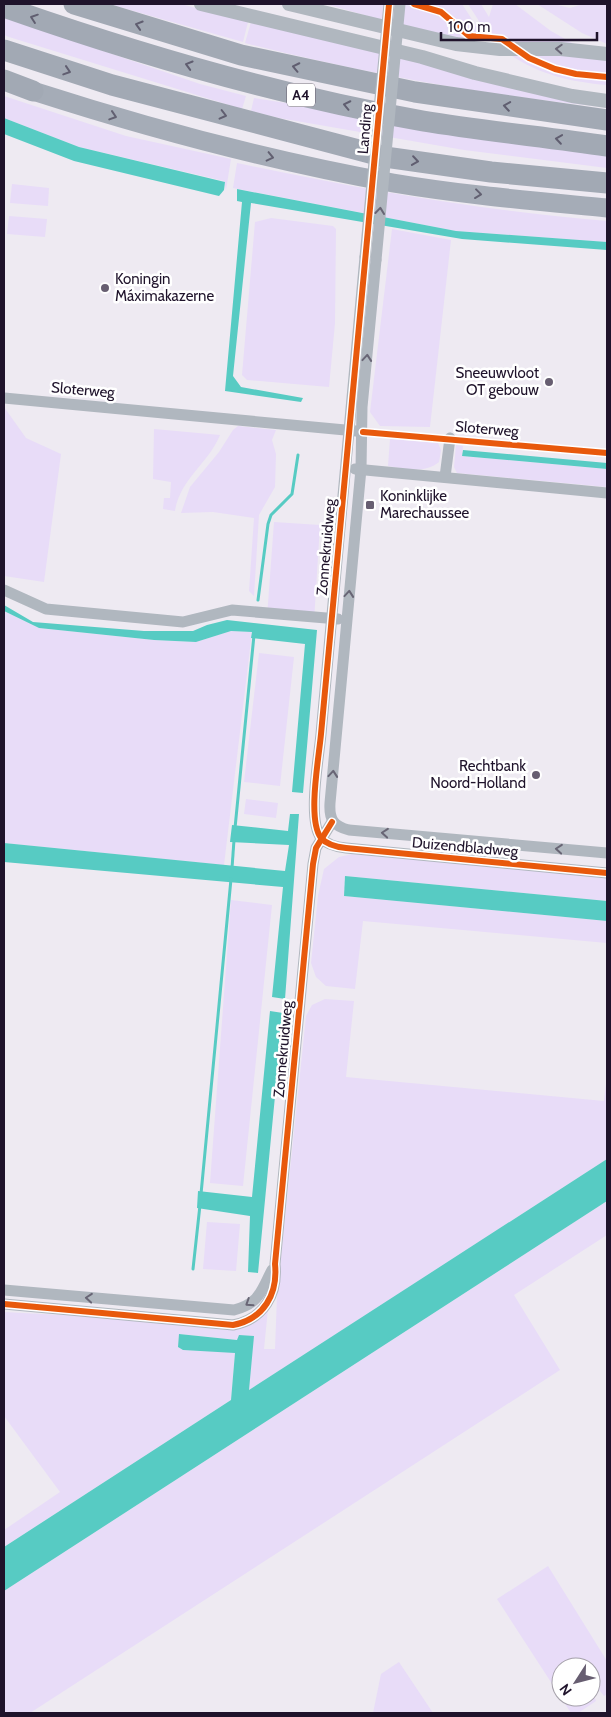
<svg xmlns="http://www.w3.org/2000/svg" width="611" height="1717" viewBox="0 0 611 1717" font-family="Cabin,sans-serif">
  <rect width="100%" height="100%" fill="#eeeaf2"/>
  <g fill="#e8dcf8">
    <path d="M109,4H181L248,22L243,42Z"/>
    <path d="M326,4H404L443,17L468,38L486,40L491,44L437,36Z"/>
    <path d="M425,4H462L482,35L470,34L443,9Z"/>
    <path d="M468,4H481L489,17L493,4H515L551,31L581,48L518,47L500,35H488Z"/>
    <path d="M537,4H554L570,8L583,4H607V44L582,33Z"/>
    <path d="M4,17L200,84L246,96L242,109L9,37L4,35Z"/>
    <path d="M251,22L607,107C486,96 363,73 245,43Z"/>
    <path d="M515,52C544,72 573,77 607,80V85C571,82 540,75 509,54Z"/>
    <path d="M525,52L607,59V74C577,72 553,67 525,52Z"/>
    <path d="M4,96L126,136L231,159L226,190L224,181L79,147L4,118Z"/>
    <path d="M254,98L607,154V168L464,150L279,118L251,111Z"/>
    <path d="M237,163C359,189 483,211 607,221V242L456,231L233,188Z"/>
    <path d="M12,184L49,188L48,206L10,203Z"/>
    <path d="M9,216L47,219L45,237L7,234Z"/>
    <path d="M271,218L333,226L336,229L335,323L329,387L247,380L242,375L255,222Z"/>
    <path d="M392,229L451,240L430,427L380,426L370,412Z"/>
    <path d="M4,407L26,438L61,454L44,582L4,576Z"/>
    <path d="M238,426L276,430L272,440L276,454L275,487L259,515L254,596L249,591L254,518L213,512L181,513L190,487L219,452L233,430Z"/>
    <path d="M154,429L220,435C208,464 180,479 175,511L163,509L164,498H170L171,482L153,479Z"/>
    <path d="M390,439L438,443L441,450L439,462C424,474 405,469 388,466Z"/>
    <path d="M456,445L463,446L462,456L607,469V487L457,473L454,467Z"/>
    <path d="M274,522L320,525L314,621L267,617Z"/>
    <path d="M4,611L39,628L154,640L196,642L231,631L252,632L224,865L4,843Z"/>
    <path d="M259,653L294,657L280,786L244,782Z"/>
    <path d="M246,799L278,803L276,818L244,814Z"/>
    <path d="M352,854L607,877V901L345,876L344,896L607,921V943L363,921L355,989L326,986L316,977L311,963L318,896L324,869L339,857Z"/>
    <path d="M231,900L272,905L243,1186L210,1183Z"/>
    <path d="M325,999L354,1001L346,1077L604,1101L607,1075V1159L248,1391L238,1340L179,1334L183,1350L235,1352L231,1400L4,1547V1530L60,1492L4,1416V1312L81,1316L229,1330L268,1309L264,1349H275L277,1296L306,1016L312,1005Z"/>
    <path d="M607,1201V1235L514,1295L560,1370L30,1713H4V1591Z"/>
    <path d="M207,1222L240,1224L236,1271L203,1269Z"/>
    <path d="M548,1566L607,1661V1694L604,1696L591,1680V1667H561V1697H591V1688L596,1701L578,1713H571L497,1599Z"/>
    <path d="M399,1662L433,1713H373L381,1674Z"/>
  </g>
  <g fill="#57cbc3">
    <path d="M4,118L79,147L225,182L224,190L219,196L74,161L4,134Z"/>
    <path d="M237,189L456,231L607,242V250L462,239L251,203L233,376L241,387L303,398L301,402L225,391L242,202L237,201Z"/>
    <path d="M463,450L607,463V469L462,456Z"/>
    <path d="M4,605L33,622L144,631H193L207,625L227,620L317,630L303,793L292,792L305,644L251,638L252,632L231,631L196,642L154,640L39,628L4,611Z"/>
    <path d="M290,814H299L285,999L272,997L283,887L4,862V843L285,871L289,845L230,842L232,825L288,831Z"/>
    <path d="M345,876L607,901V921L344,896Z"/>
    <path d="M270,1011L283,1013L258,1273L248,1272L250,1216L197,1208L198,1191L252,1197Z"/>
    <path d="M607,1159V1201L4,1591V1547L231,1400L235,1353L183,1350L178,1347L179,1334L237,1340L239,1335L254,1336L249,1390Z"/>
  </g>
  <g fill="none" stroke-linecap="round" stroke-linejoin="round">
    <g stroke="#57cbc3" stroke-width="3">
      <path d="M258,600L268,524L271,515L292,494L298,455"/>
      <path d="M235,828L254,635"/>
      <path d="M232,868L234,840"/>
      <path d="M201,1194L231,879"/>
      <path d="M193,1269L200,1205"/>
    </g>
    <g stroke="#b0b7bf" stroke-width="11">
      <path d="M365,257L321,734C319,757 307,820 321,838C327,845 337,847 346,848L607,873"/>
      <path d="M376,260L362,407L361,469L330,803C329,819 333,826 349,830L607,853"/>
      <path d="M4,398L356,431"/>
      <path d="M355,469L607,493"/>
      <path d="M445,477L450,438"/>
      <path d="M4,590L46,609L183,622L232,610L338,619"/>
      <path d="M4,1290L234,1310C260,1303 261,1291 272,1270"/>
      <path d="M4,1304L233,1325C264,1319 278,1294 275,1264L313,864L316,848L332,822"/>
    </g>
    <g stroke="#b0b7bf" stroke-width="14">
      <path d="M201,4L422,57L475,73L572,96L607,101"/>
      <path d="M289,4L456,44L500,49H561L607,54"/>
    </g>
    <path stroke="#a5acb7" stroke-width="19" d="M33,91C151,129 271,161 393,183C464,195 536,201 607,208"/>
    <g stroke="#a2a9b4" stroke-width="21">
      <path d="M74,4L241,55L415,92L607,120"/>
      <path d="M4,7C141,55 281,96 423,121C484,131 546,137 607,146"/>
      <path d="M4,50L112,85L385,157L491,172L607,183"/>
      <path d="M4,80L33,91"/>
    </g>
    <g stroke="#b0b7bf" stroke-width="11">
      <path d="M365,257L389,4"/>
      <path d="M376,260L400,4"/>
    </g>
    <defs>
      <g id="cycleway">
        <path d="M389,4L321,734C319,757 307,820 321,838C327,845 337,847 346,848L607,873"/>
        <path d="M414,4L441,12L469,36L502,39L529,58L555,69L576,74L607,77"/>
        <path d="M363,432L607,453"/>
        <path d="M4,1304L233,1325C264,1319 278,1294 275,1264L313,864L316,848L332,822"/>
      </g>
    </defs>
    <use href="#cycleway" stroke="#fff" stroke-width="9"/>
    <use href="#cycleway" stroke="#e8590c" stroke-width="6"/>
  </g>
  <defs><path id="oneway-chevron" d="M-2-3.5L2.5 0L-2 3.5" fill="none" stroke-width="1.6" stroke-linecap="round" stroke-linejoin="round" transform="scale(1.25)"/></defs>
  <g stroke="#605e70">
    <use href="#oneway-chevron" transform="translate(34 18) rotate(-161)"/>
    <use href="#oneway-chevron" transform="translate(139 25) rotate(-163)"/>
    <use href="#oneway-chevron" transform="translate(189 65) rotate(-164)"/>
    <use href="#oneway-chevron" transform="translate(296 67) rotate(-168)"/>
    <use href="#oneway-chevron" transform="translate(67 71) rotate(18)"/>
    <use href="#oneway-chevron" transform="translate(347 105) rotate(-168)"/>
    <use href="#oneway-chevron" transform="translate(507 106) rotate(-171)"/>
    <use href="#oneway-chevron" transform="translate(223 115) rotate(14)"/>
    <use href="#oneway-chevron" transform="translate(559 139) rotate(-172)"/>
    <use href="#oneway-chevron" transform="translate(415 161) rotate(8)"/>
  </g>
  <g stroke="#686575">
    <use href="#oneway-chevron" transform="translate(559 49) rotate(-177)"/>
    <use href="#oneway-chevron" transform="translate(380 211) rotate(-84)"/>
    <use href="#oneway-chevron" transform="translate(367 358) rotate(-85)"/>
    <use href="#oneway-chevron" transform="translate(349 594) rotate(-85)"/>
    <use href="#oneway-chevron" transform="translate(333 774) rotate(-85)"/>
    <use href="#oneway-chevron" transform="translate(385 833) rotate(-175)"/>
    <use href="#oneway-chevron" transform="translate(559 849) rotate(-175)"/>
    <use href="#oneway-chevron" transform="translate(89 1298) rotate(-175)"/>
    <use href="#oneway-chevron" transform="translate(249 1303) rotate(147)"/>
  </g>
  <g stroke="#626071">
    <use href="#oneway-chevron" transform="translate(113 116) rotate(18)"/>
    <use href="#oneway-chevron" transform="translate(270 157) rotate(13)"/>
    <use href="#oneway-chevron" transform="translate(478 194) rotate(7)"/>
  </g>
  <g fill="#675e71" stroke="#fff" stroke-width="2">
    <circle cx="105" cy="288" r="5"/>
    <circle cx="549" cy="382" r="5"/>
    <rect x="365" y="500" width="10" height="10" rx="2.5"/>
    <circle cx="536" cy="775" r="5"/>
  </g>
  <g text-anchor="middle" stroke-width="5" stroke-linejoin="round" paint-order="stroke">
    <rect fill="#fff" stroke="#625a6b" stroke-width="1" x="287" y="83.5" width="28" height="23" rx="4"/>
    <g font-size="14" font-weight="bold" fill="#1f132b">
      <text x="301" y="100">A4</text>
    </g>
    <g font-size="15" fill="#1f132b" stroke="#fff">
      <text transform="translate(365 129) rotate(-85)" y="5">Landing</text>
      <text transform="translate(83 390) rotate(5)" y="5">Sloterweg</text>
      <text transform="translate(487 429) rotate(5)" y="5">Sloterweg</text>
      <text transform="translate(326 547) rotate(-85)" y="5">Zonnekruidweg</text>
      <text transform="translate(465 847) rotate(5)" y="5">Duizendbladweg</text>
      <text transform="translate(283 1049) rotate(-85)" y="5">Zonnekruidweg</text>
    </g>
    <g font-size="15" fill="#1f132b" stroke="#fff" text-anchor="start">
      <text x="115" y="284">Koningin<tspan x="115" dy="17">Máximakazerne</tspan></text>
      <text x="539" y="378" text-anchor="end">Sneeuwvloot<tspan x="539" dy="17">OT gebouw</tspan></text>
      <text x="380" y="501">Koninklijke<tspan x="380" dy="17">Marechaussee</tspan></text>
      <text x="526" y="771" text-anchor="end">Rechtbank<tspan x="526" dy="17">Noord-Holland</tspan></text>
    </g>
  </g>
  <rect width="611" height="1717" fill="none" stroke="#1f132b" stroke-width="10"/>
  <g transform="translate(576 1682) rotate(234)"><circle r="24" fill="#ffffff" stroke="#a5a1aa"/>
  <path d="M0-4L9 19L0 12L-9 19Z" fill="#675e71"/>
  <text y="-8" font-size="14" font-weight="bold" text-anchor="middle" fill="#1f132b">N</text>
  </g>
  <path d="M441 32v8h156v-8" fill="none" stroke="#1f132b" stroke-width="2.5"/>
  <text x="448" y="32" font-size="15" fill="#1f132b" stroke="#ffffff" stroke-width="4" paint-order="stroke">100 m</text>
</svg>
